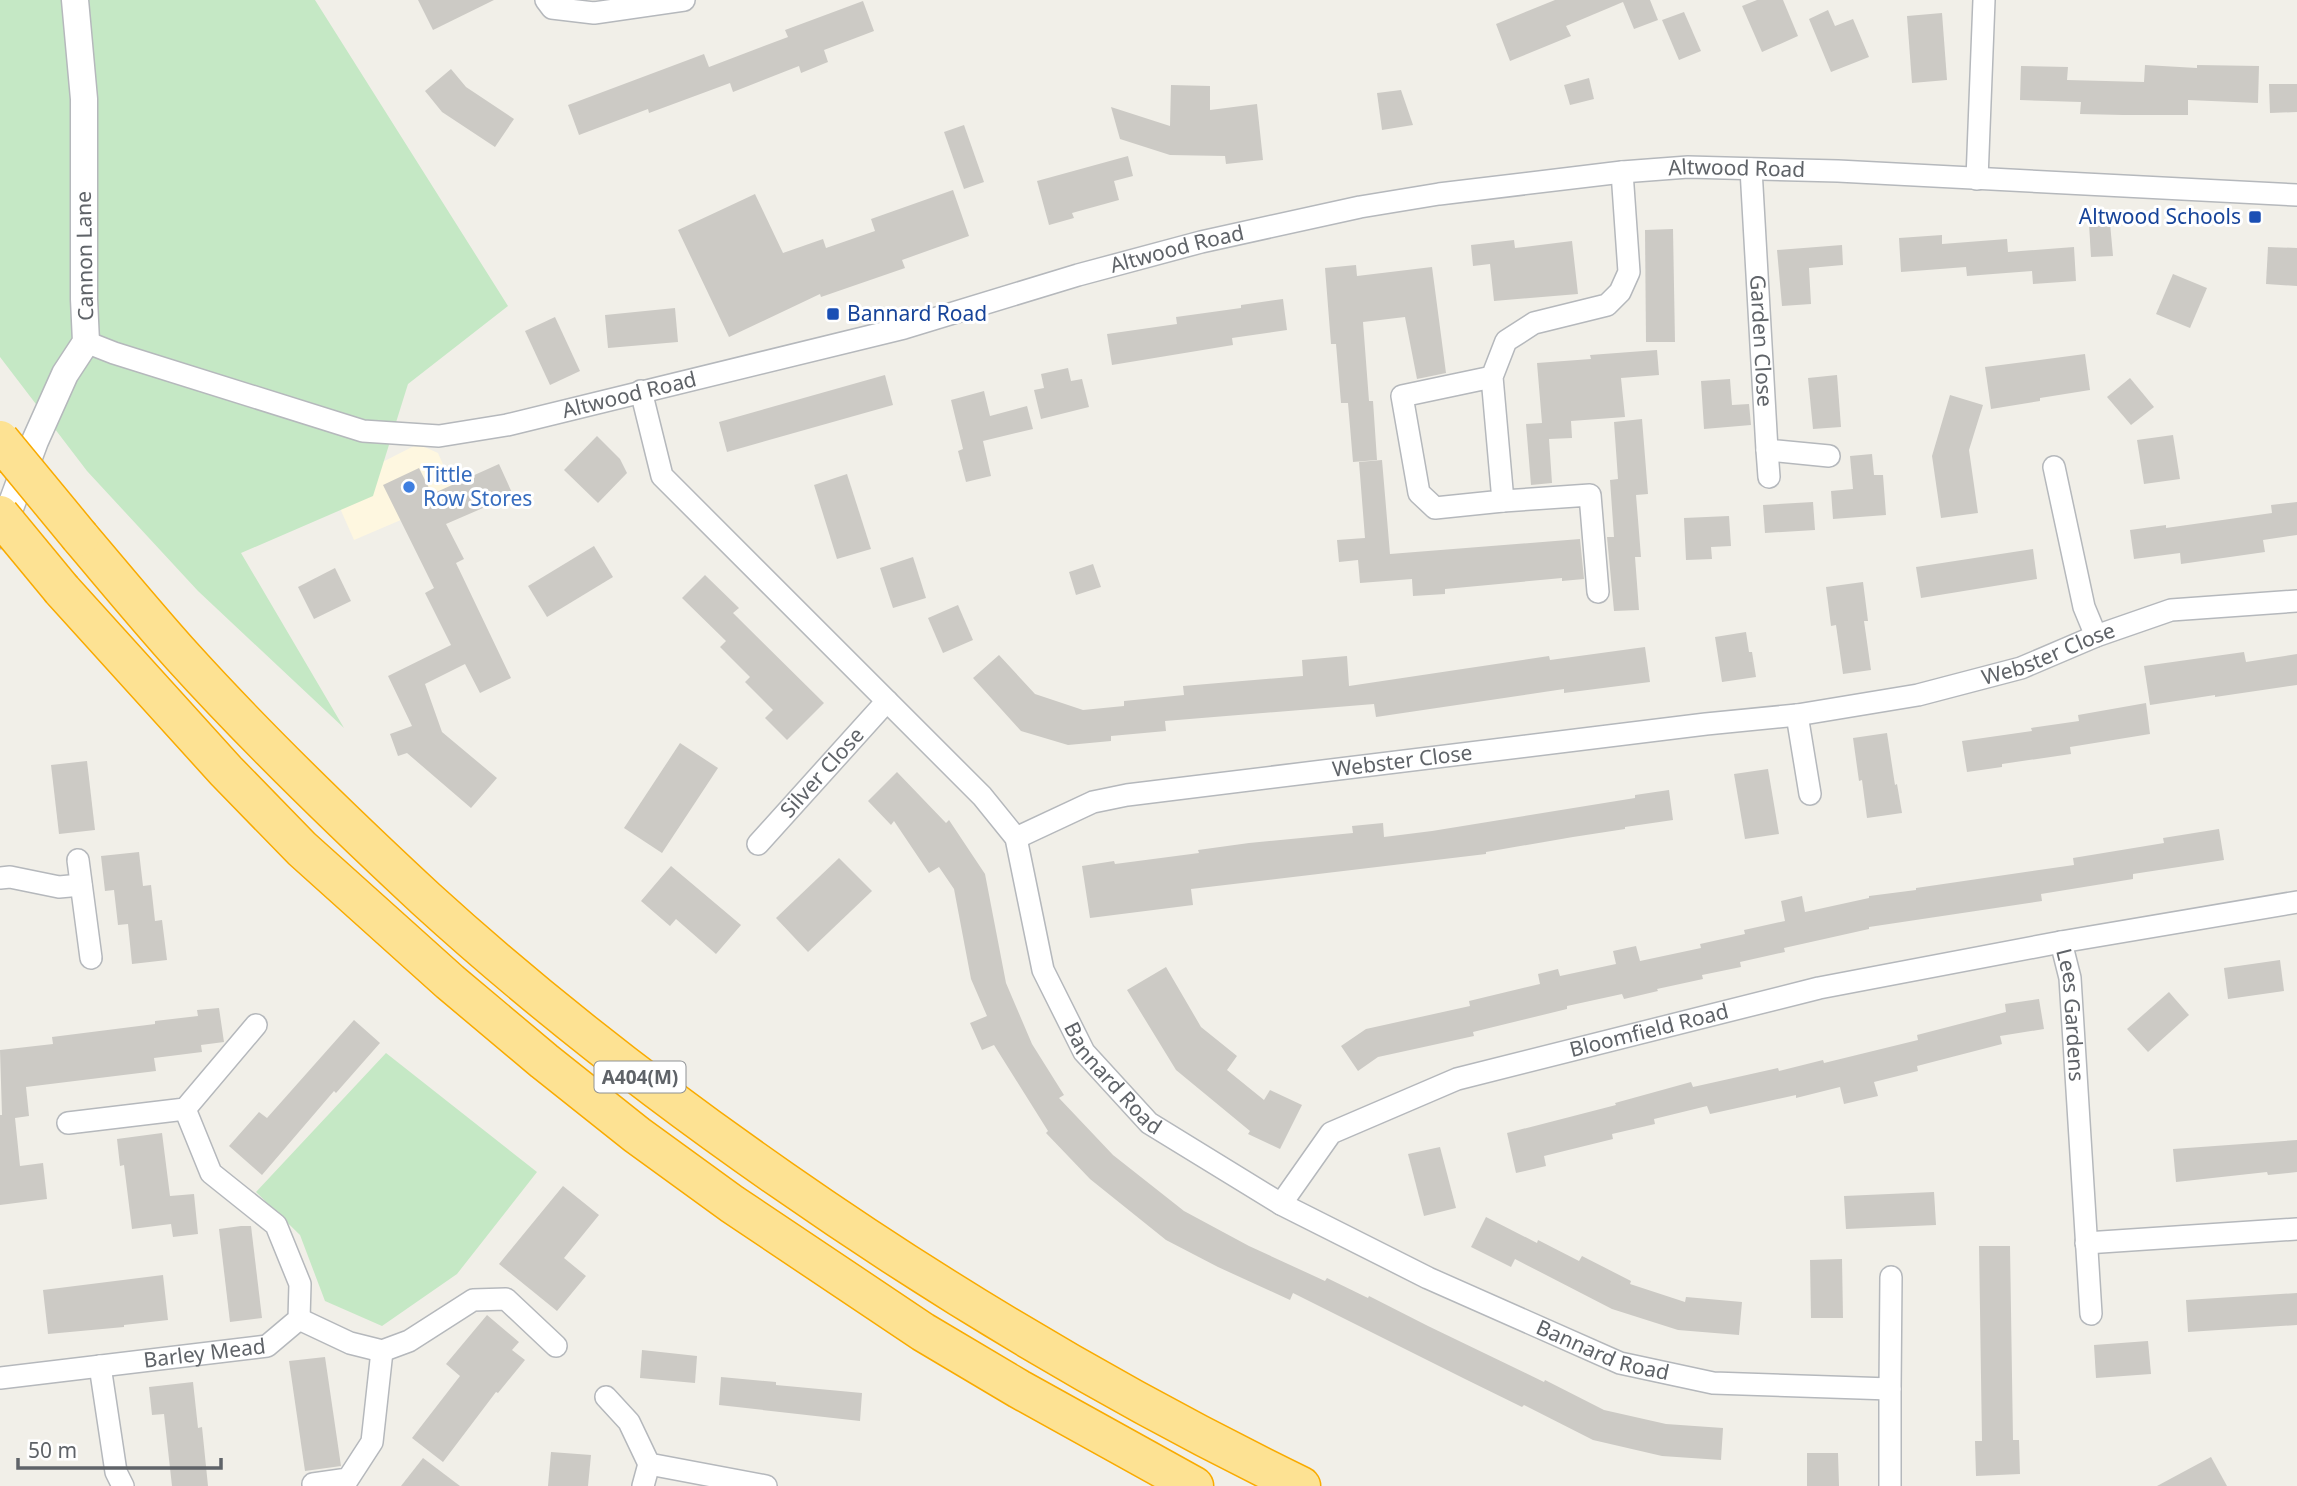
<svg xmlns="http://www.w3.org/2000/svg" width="2297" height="1486" viewBox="0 0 2297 1486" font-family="'Noto Sans',sans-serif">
  <rect width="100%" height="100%" fill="#f1efe8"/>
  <path fill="#fef7e0" d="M418,444L438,453L457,496L354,540L331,488Z"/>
  <g fill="#c5e8c5">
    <path d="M0,0H315L508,306L408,384L373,496L241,553L344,728L198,591L87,471L0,357Z"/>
    <path d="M386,1053L537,1172L457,1274L382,1326L325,1301L300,1235L256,1192Z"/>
  </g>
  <g fill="#cccac5">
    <path d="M418,0H494L433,30Z"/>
    <path d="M1555,0H1650L1658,20L1634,29L1623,2L1566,26L1571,36L1510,61L1496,24Z"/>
    <path d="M1757,0H1783L1798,36L1762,52L1742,6Z"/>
    <path d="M863,1L874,31L824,50L828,62L801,73L799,66L733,92L730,83L649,113L648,109L579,135L568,105L704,54L709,67L788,37L785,30Z"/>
    <path d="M1828,10L1835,26L1853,19L1869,57L1831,72L1809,19Z"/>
    <path d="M1684,12L1701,51L1679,60L1662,20Z"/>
    <path d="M1942,13L1947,80L1912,83L1907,16Z"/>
    <path d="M2145,65L2197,68V65L2259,66L2258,103L2188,100V115H2123L2080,114L2081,102L2020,100L2021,66L2068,67L2067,80L2144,82Z"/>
    <path d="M451,69L466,87L514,119L495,147L442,112L425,91Z"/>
    <path d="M1589,78L1594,99L1570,105L1564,85Z"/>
    <path d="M2269,84H2297V112L2270,113Z"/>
    <path d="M1171,85L1210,86V110L1257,104L1263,160L1226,164L1225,156L1170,155L1120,139L1111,107L1170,126Z"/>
    <path d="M1401,90L1413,125L1382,130L1377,93Z"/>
    <path d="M964,125L984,182L964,189L944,132Z"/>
    <path d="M1128,156L1133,176L1114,181L1119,200L1072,213L1074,218L1049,225L1037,181Z"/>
    <path d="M953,190L969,236L902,260L905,268L821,297L820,294L729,337L678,230L755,194L783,253L823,239L826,248L875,231L871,219Z"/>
    <path d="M2110,223L2113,256L2091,257L2089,224Z"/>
    <path d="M1673,229L1675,342H1646L1645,230Z"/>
    <path d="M1942,235V244L2007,239L2008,252L2074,247L2076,281L2033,284L2032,271L1967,276L1966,267L1901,272L1899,238Z"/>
    <path d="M1514,240L1515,248L1572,241L1578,294L1494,301L1490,264L1473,266L1471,245Z"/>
    <path d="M1842,245L1843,265L1809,268L1811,304L1782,306L1777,250Z"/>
    <path d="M2268,247L2297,248V286L2266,284Z"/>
    <path d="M1356,265L1357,276L1432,267L1446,373L1417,379L1405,317L1363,322L1369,401H1373L1377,460L1353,462L1348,403H1341L1336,344H1331L1325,268Z"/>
    <path d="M2173,274L2207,288L2190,328L2156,314Z"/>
    <path d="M1283,299L1287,330L1232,338L1233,345L1112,365L1107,334L1177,324L1176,317L1241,308V305Z"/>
    <path d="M675,308L678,342L608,348L605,315Z"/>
    <path d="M555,317L580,371L550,385L525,331Z"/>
    <path d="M1657,350L1659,375L1621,378L1625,417L1571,421L1572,438L1549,439L1552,483L1531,485L1526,424L1542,423L1537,363L1591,359L1590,355Z"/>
    <path d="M2085,354L2090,390L2040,398V401L1991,409L1985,367Z"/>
    <path d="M1068,368L1071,381L1082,379L1089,407L1041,419L1034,390L1044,388L1041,374Z"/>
    <path d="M885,375L893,405L727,452L719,422Z"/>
    <path d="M1837,375L1841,427L1813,429L1808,378Z"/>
    <path d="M2130,378L2154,407L2131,425L2107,397Z"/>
    <path d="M1730,379L1732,405L1749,404L1751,425L1704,429L1701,381Z"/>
    <path d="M984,391L990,416L1027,406L1033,429L983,441L991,476L966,482L958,451L963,449L951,400Z"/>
    <path d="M1950,395L1983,405L1969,450L1978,513L1941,518L1932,456Z"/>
    <path d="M1642,419L1648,494L1636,495L1641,557H1635L1639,610L1614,611L1607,537H1614L1610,480L1618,479L1614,422Z"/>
    <path d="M2173,435L2180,479L2144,484L2137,440Z"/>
    <path d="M597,436L620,459L627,473L598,503L564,470Z"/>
    <path d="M1872,454L1874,475H1883L1886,515L1833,519L1831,491L1853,489L1850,456Z"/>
    <path d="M1382,460L1390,554L1580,539L1584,579L1562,581V578L1445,589V594L1413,596L1412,579L1360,583L1358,560L1339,562L1337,540L1365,538L1359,462Z"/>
    <path d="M499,464L513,495L446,524L464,559L456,563L511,678L480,693L465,664L425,684L442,732L497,778L471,808L407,753L398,756L390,734L412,726L388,676L451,645L425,593L434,588L383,485L419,468L432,494Z"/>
    <path d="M847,474L871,549L837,559L814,485Z"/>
    <path d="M1813,502L1815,530L1765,533L1763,505Z"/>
    <path d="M2297,502V535L2263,540L2265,552L2181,564L2180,553L2134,559L2130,530L2166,525V528L2272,513L2271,505Z"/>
    <path d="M1729,516L1731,546L1711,547L1712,559L1686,560L1684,518Z"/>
    <path d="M594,546L613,577L547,617L528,586Z"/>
    <path d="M2033,549L2037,579L1921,598L1916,567Z"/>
    <path d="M913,557L926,598L893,608L880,568Z"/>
    <path d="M1093,564L1101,587L1076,595L1069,572Z"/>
    <path d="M335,568L351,601L314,619L298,587Z"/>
    <path d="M705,575L739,608L733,613L824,703L787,740L765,718L773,710L745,682L750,677L720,647L726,641L682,598Z"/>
    <path d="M1863,582L1868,621H1864L1871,670L1843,674L1836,625L1831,626L1826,587Z"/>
    <path d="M958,605L973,640L943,653L928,618Z"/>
    <path d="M1746,632L1749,652H1752L1756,677L1722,682L1715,637Z"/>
    <path d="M1645,647L1650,682L1564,693V689L1376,717L1374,704L1165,721L1166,731L1111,736V741L1068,745L1021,731L973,678L999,655L1035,694L1083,710L1124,706V701L1184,695L1183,686L1303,676L1302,660L1347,656L1349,686L1549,656L1550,660Z"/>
    <path d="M2244,652L2246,662L2297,654V685L2215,697V695L2150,705L2144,666Z"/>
    <path d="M2146,703L2150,734L2070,747L2071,754L2002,764V767L1967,772L1962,741L2032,731L2031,728L2079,721L2078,715Z"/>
    <path d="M1887,733L1895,785L1897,784L1902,813L1867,818L1862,780L1859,781L1853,738Z"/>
    <path d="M680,743L718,768L662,853L624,828Z"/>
    <path d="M87,761L95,830L59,834L51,765Z"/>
    <path d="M1768,769L1779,834L1745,839L1734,774Z"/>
    <path d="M897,772L946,823L949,820L985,874L1006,983L1032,1044L1064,1095L1059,1098L1113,1155L1184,1211L1249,1246L1325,1281L1327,1278L1368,1298L1369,1296L1428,1326L1544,1382L1545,1380L1604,1410L1666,1424L1723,1428L1721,1460L1662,1456L1593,1440L1524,1405L1522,1407L1465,1379L1293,1293L1290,1300L1218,1267L1166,1240L1090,1179L1046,1133L1048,1131L994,1045L982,1050L970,1023L987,1016L971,979L954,889L939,867L929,873L894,821L891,825L868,801Z"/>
    <path d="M1669,790L1673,820L1625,827V829L1573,837L1486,852V854L1191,889L1193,905L1090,918L1082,866L1114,861L1115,864L1199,853L1198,850L1249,843L1353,833L1352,826L1383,823L1384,837L1432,831L1635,798V795Z"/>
    <path d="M2219,829L2224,860L2133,874V879L2041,894L2042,901L1869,927V929L1784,948L1785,952L1740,962L1741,967L1702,975L1703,979L1657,989L1658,991L1624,999L1622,994L1567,1006V1009L1473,1032L1474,1036L1378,1057L1358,1071L1341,1046L1366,1029L1470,1006L1469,1001L1540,984L1538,974L1558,969L1560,976L1616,964L1613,951L1636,946L1640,961L1701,948L1700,944L1745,934L1744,930L1785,921L1781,901L1802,896L1805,912L1869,898V896L1916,890V888L2074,865L2073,858L2164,843L2163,838Z"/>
    <path d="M139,852L143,886L151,885L155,921L162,920L167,960L132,964L128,924L118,925L114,890L105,891L101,856Z"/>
    <path d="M839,858L872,891L808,952L776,918Z"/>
    <path d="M671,866L741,925L716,954L676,919L670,926L641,901Z"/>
    <path d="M2280,960L2284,991L2228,999L2224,968Z"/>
    <path d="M1166,967L1201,1027L1237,1056L1227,1070L1264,1100L1270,1090L1302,1105L1280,1149L1248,1134L1250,1131L1176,1070L1127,990Z"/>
    <path d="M2169,992L2189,1015L2148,1052L2127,1029Z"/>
    <path d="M2039,999L2044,1029L2000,1036L2002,1044L1917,1066L1918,1071L1874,1082L1878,1096L1844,1104L1840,1087L1796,1098V1095L1710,1114L1707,1106L1654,1119L1655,1124L1612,1134L1613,1139L1544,1156L1546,1166L1516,1173L1507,1133L1616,1105L1615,1103L1691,1082L1693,1087L1778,1068L1779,1071L1823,1060L1824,1063L1918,1040L1917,1035L2006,1012L2005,1004Z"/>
    <path d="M219,1008L224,1042L201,1045L202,1052L154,1058L156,1071L26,1087L29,1116L15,1118L20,1166L43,1163L47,1199L0,1205V1115H2L0,1050L53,1044L52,1037L155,1024V1021L198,1016L197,1010Z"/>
    <path d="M354,1020L380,1043L336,1093L334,1091L262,1175L229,1146L259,1112L267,1118Z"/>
    <path d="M162,1133L170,1196L194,1194L198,1234L173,1237L171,1224L132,1229L124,1165L120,1166L117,1139Z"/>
    <path d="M2297,1140V1172L2268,1175L2267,1172L2176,1182L2173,1149Z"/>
    <path d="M1440,1147L1456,1208L1424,1216L1408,1154Z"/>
    <path d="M563,1186L599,1215L564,1258L586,1276L557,1311L499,1264Z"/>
    <path d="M1934,1192L1936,1225L1846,1229L1844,1196Z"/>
    <path d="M1486,1217L1537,1243L1538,1240L1579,1261L1582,1256L1631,1281L1630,1284L1685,1302L1686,1297L1742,1302L1739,1335L1678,1330L1612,1309L1515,1259L1511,1267L1471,1247Z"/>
    <path d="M241,1226H251L262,1318L230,1322L219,1229Z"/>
    <path d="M1979,1246H2010L2013,1440H2019L2020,1474L1976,1476L1975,1441H1982Z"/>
    <path d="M1842,1259L1843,1318H1811L1810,1260Z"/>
    <path d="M163,1275L168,1320L124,1325V1327L48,1334L43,1290Z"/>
    <path d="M2297,1293V1325L2188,1332L2186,1300Z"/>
    <path d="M487,1315L519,1342L512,1350L525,1360L498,1393L496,1392L443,1462L412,1438L460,1376L446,1364Z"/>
    <path d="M2148,1341L2151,1374L2096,1378L2094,1345Z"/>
    <path d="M642,1350L697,1356L695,1383L640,1378Z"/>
    <path d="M325,1357L341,1466L305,1471L289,1361Z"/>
    <path d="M721,1377L776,1382V1385L862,1393L860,1421L719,1405Z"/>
    <path d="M193,1382L198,1428L202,1427L208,1486H172L164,1414L152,1415L149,1387Z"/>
    <path d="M551,1452L591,1455L588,1486H548Z"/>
    <path d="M1807,1453H1838L1839,1486H1807Z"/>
    <path d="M2211,1457L2227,1486H2157Z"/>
    <path d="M423,1458L460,1486H401Z"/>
  </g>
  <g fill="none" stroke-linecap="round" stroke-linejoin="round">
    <defs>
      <g id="minor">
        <path d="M546,0L552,8L594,13L684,0"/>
        <path id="s1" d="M1751,169L1767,450L1829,456"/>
        <path d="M1977,179L1984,0"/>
        <path id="s2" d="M86,342L114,353L363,431L439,436L507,425L904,328L1078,275L1201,242L1360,207L1439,194L1622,172L1688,167L1838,171L2297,195"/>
        <path d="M1492,377L1402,396L1419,493L1435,508L1503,501L1492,377L1506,341L1534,323L1607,305L1620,292L1629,272L1622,172"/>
        <path id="s3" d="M641,391L662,476L982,796L1016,838L1043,970L1084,1052L1149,1123L1281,1204L1428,1278L1620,1363L1713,1383L1890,1389L1891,1277"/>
        <path d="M1767,450L1769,477"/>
        <path d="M2054,467L2084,607L2096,636"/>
        <path d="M1503,501L1590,495L1598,592"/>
        <path d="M1797,715L1810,794"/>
        <path id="s4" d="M1016,838L1093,802L1127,795L1706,724L1797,715L1918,695L2021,668L2096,636L2171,610L2297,601"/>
        <path id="s5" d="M758,844L887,701"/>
        <path d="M78,860L91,958"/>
        <path d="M0,878L10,877L59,887L81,885"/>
        <path id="s6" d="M2061,942L2070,978L2091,1314"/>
        <path d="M68,1123L185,1109L256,1025"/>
        <path id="s7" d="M1281,1204L1331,1133L1457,1079L1819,988L2061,942L2297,902"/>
        <path d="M2086,1243L2297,1229"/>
        <path d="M299,1319L350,1343L382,1351L409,1341L473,1300L506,1299L556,1346"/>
        <path d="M100,1366L116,1472L123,1486"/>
        <path id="s8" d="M0,1378L267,1346L299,1319L300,1284L276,1225L211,1173L185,1109"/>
        <path d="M1890,1389V1486"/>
        <path d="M606,1397L629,1422L649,1464L766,1486"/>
        <path d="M313,1484L348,1479L372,1442L382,1351"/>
        <path d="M643,1486L649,1464"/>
      </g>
      <path id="tertiary" d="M0,535L35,441L65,374L86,342L84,299V99L75,0"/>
      <g id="motorway">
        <path d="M80,537C114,577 147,617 182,656C259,741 342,821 426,899C538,1001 658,1094 782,1180C947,1295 1120,1398 1301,1486"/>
        <path d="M62,590L226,771L302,849L450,982L544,1061L637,1135L732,1204L923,1332L1019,1389L1194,1486"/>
      </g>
    </defs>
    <use href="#minor" stroke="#b5b8bc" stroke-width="24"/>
    <use href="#tertiary" stroke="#b5b8bc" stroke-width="29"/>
    <use href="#motorway" stroke="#f9ab00" stroke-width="41"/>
    <use href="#minor" stroke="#fff" stroke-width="21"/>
    <use href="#tertiary" stroke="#fff" stroke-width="26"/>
    <use href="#motorway" stroke="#fde293" stroke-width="38"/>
    <defs>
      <g id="motorway-bridge">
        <path d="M0,440L80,537"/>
        <path d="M0,515L62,590"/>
      </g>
    </defs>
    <use href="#motorway-bridge" stroke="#f9ab00" stroke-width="41" stroke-linecap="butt"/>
    <use href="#motorway-bridge" stroke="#fde293" stroke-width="38"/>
  </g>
  <g fill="#1a4fb4" stroke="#fff" stroke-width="2.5">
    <rect x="2248" y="210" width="14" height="14" rx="3.5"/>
    <rect x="826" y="307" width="14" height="14" rx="3.5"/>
  </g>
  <circle fill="#3f7fe0" stroke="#fff" stroke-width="2.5" cx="409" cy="487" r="7"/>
  <g text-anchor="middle" stroke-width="6" stroke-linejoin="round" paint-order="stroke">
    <rect fill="#fff" stroke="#8f9295" stroke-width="2" x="594.5" y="1061.5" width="91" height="31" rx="5"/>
    <g font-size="19" font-weight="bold" fill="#5f6368">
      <text x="640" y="1084">A404(M)</text>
    </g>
    <g font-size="21" fill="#5f6368" stroke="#fff">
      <text dy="7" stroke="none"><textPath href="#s2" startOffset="1696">Altwood Road</textPath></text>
      <text dy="7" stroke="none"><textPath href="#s2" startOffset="1129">Altwood Road</textPath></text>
      <text transform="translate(85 256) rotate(-91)" y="7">Cannon Lane</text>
      <text dy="7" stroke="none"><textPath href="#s1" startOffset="172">Garden Close</textPath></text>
      <text dy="7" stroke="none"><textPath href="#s2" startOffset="562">Altwood Road</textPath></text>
      <text dy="7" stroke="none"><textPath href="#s4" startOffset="1054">Webster Close</textPath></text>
      <text dy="7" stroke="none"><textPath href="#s4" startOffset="397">Webster Close</textPath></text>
      <text dy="7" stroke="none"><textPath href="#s5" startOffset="96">Silver Close</textPath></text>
      <text dy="7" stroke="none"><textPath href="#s6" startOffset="74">Lees Gardens</textPath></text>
      <text dy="7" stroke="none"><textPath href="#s7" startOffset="422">Bloomfield Road</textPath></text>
      <text dy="7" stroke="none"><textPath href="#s3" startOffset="859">Bannard Road</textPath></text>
      <text dy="7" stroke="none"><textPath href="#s3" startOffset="1426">Bannard Road</textPath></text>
      <text dy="7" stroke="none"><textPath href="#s8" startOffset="206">Barley Mead</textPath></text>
    </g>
    <g font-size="21" fill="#164399" stroke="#fff" text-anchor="end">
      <text x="2241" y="224">Altwood Schools</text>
      <text x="847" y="321" text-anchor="start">Bannard Road</text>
    </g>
    <g font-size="21" fill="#366cbe" stroke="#fff" text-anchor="start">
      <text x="423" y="482">Tittle<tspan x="423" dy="24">Row Stores</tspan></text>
    </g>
  </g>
  <path d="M18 1458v10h203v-10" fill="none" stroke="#5f6368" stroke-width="3.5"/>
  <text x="28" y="1458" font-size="21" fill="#5f6368" stroke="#ffffff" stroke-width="5" paint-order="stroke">50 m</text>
</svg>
